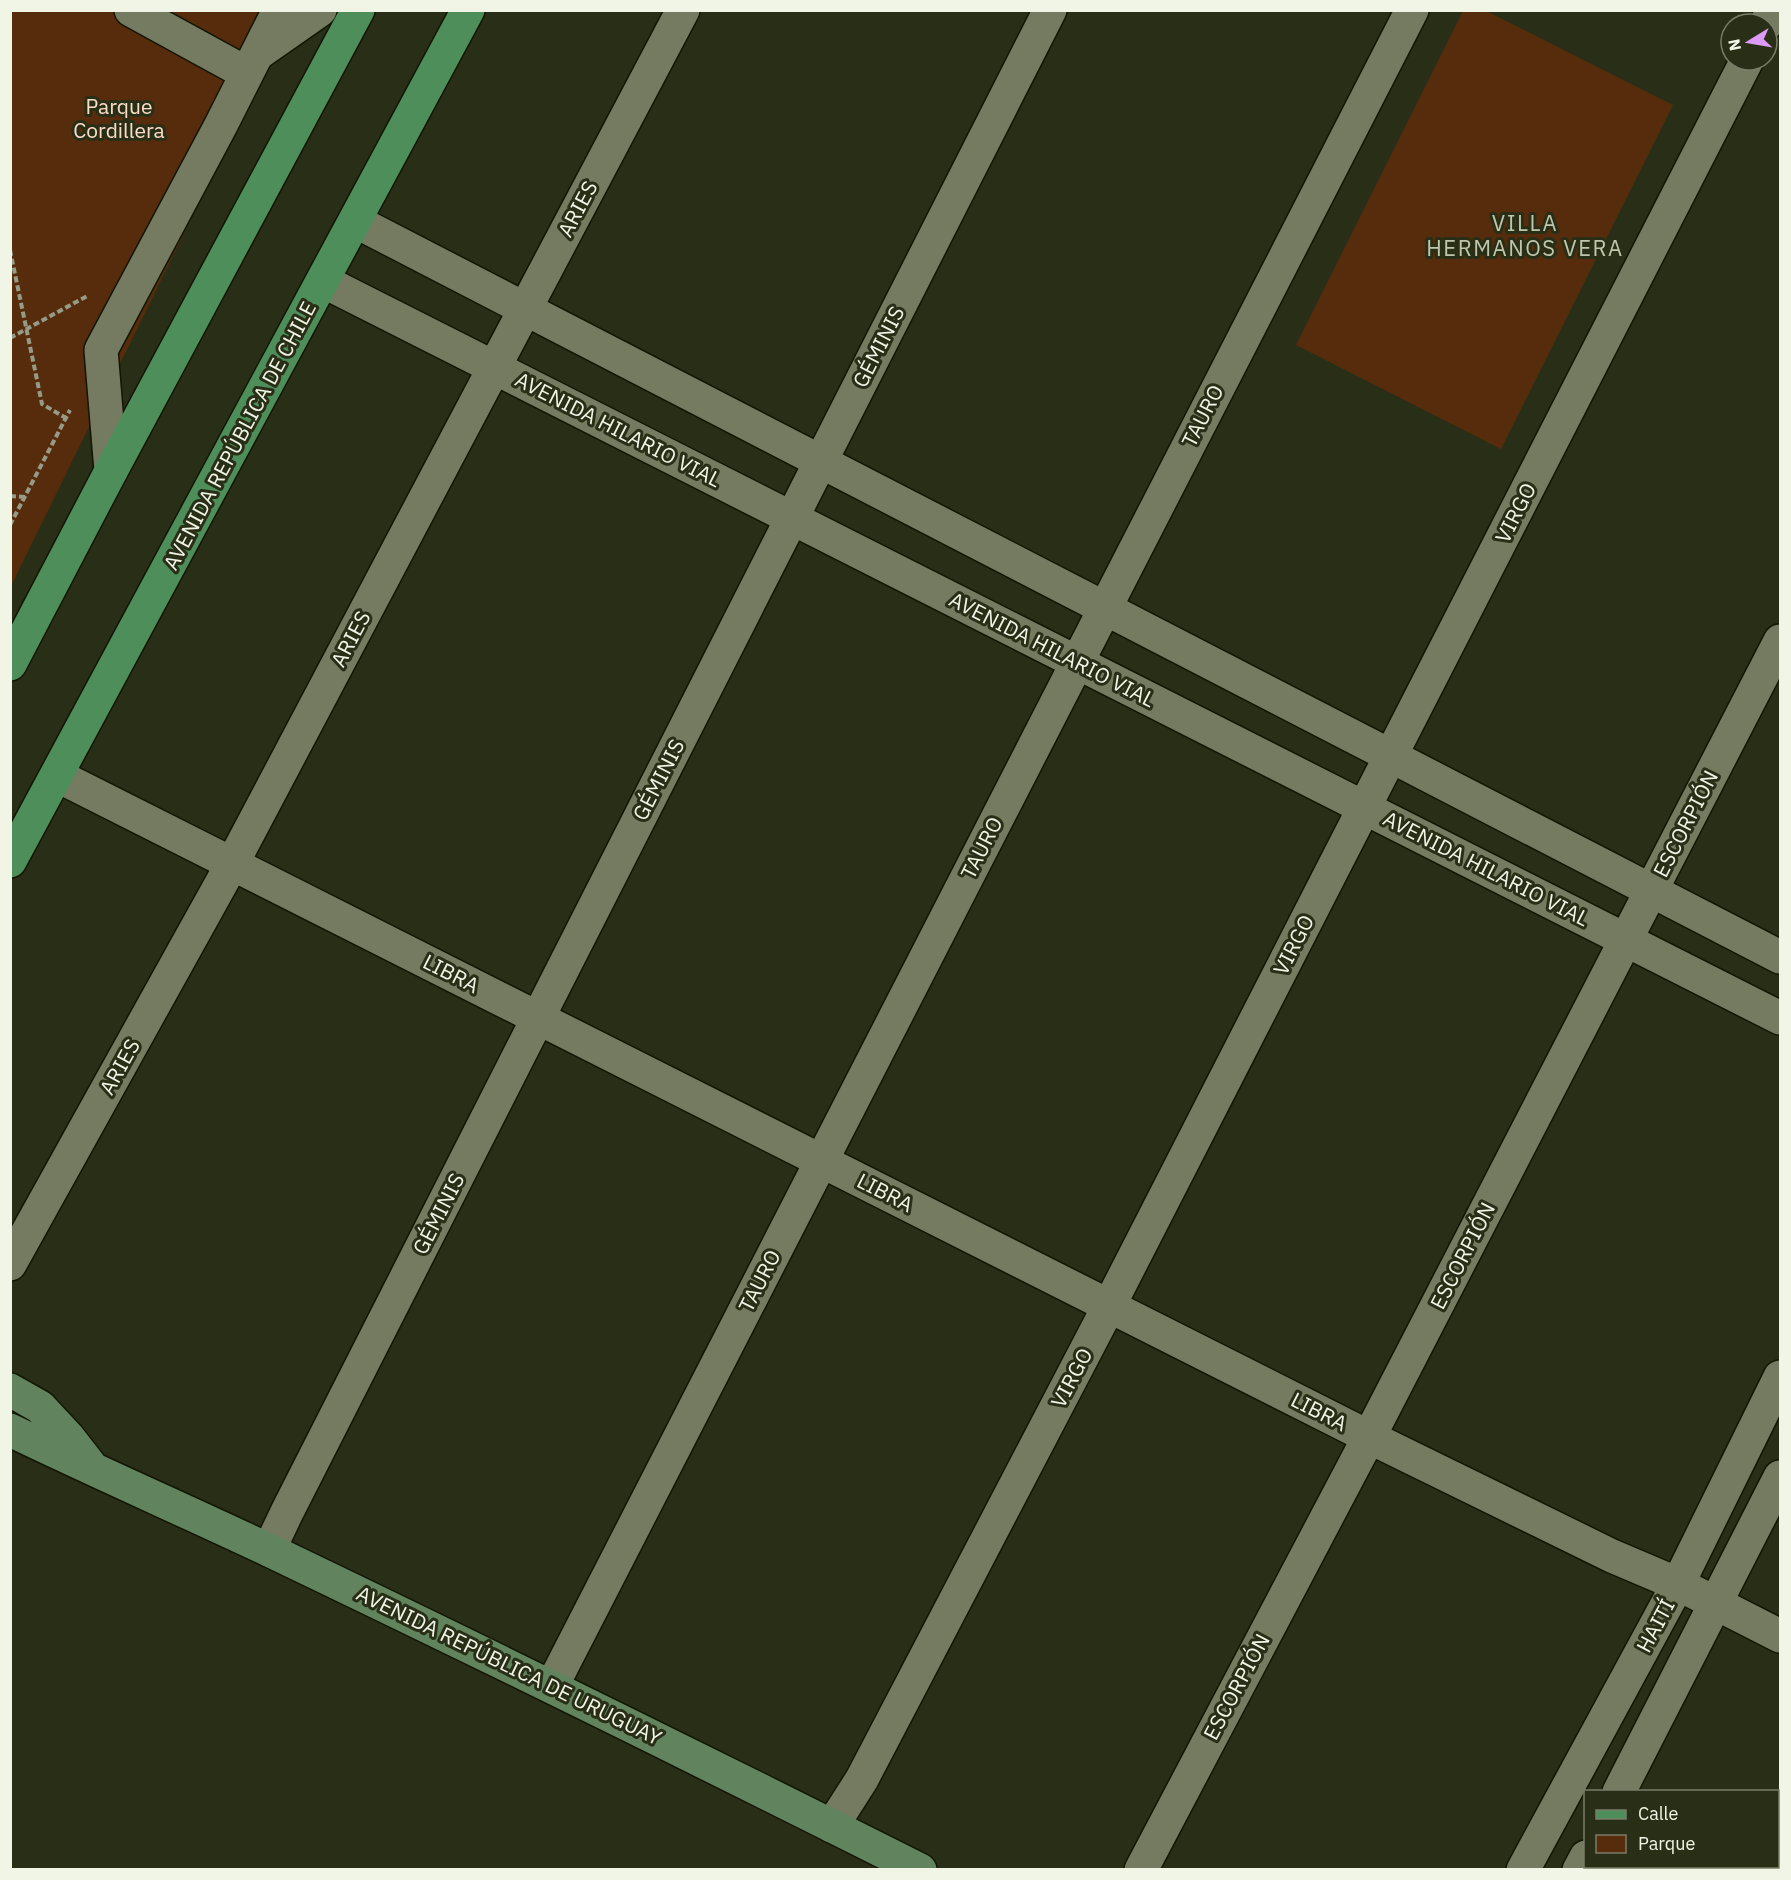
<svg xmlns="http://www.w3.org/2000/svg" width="1791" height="1880" viewBox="0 0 1791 1880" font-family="'IBM Plex Sans',sans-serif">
  <rect width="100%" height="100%" fill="#292f17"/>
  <g fill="#562c0c">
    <path d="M11,11H293L11,586Z"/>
    <path d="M1463,11H1486L1673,105L1501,449L1296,345Z"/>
  </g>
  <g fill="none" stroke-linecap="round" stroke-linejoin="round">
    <defs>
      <g id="minor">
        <path d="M131,10L246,73"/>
        <path d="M1766,24L1773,10"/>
        <path d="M260,52L320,10"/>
        <path d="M355,221L1780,957"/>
        <path d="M323,281L1780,1018"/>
        <path d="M111,471L101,350L221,125L279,10"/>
        <path d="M58,776L1369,1437L1612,1556L1678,1584L1780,1636"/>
        <path d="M10,1264L232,864L683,10"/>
        <path d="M269,1550L287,1512L1050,10"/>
        <path d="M552,1686L1412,10"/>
        <path d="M1619,1792L1780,1477"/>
        <path d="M832,1826L862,1779L1109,1306L1747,60"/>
        <path d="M1141,1870L1369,1437L1780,641"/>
        <path d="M1523,1870L1678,1584L1780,1377"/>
        <path d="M1579,1870L1586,1857"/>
      </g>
      <g id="secondary">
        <path d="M10,1390L40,1407L68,1437L89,1464"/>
        <path d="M10,1430C97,1472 186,1511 273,1552C490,1656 705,1762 920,1870"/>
      </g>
      <g id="primary">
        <path d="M10,664L111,471L358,10"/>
        <path d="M10,861L468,10"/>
      </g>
    </defs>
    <use href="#minor" stroke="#121602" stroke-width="36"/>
    <use href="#secondary" stroke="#121602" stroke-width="36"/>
    <use href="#primary" stroke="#121602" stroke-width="36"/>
    <g stroke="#969b88" stroke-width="4" stroke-dasharray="6 3" stroke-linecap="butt">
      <path d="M10,250L42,404L66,418"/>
      <path d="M10,338L89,295"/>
      <path d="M10,496L25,497"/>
      <path d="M10,525L70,410"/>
    </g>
    <use href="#minor" stroke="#747b60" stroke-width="33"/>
    <use href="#secondary" stroke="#61845e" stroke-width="33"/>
    <use href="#primary" stroke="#4e8e5b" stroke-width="33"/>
  </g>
  <g text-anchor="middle" stroke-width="6" stroke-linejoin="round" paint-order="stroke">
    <g font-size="21" fill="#fddcc7" stroke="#292f17">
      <text x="119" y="114">Parque<tspan x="119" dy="24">Cordillera</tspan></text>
    </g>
    <g font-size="21" fill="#f1f5e6" stroke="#292f17">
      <text transform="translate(578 209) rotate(-62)" y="7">ARIES</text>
      <text transform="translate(879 347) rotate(-63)" y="7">GÉMINIS</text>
      <text transform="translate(1203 416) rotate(-63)" y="7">TAURO</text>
      <text transform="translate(618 430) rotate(27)" y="7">AVENIDA HILARIO VIAL</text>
      <text transform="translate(240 436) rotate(-62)" y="7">AVENIDA REPÚBLICA DE CHILE</text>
      <text transform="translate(1516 513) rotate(-63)" y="7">VIRGO</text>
      <text transform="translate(351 639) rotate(-62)" y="7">ARIES</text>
      <text transform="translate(1052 650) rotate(27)" y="7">AVENIDA HILARIO VIAL</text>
      <text transform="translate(659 780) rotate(-63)" y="7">GÉMINIS</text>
      <text transform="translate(1686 824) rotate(-63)" y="7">ESCORPIÓN</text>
      <text transform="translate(982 848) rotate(-63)" y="7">TAURO</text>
      <text transform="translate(1486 869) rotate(27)" y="7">AVENIDA HILARIO VIAL</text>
      <text transform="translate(1294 945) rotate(-63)" y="7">VIRGO</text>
      <text transform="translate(451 974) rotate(27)" y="7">LIBRA</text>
      <text transform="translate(120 1067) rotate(-61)" y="7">ARIES</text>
      <text transform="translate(885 1193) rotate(27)" y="7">LIBRA</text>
      <text transform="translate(439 1214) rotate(-63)" y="7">GÉMINIS</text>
      <text transform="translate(1463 1256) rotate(-63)" y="7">ESCORPIÓN</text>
      <text transform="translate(760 1281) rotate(-63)" y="7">TAURO</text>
      <text transform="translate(1072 1378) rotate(-62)" y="7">VIRGO</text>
      <text transform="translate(1319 1412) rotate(27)" y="7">LIBRA</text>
      <text transform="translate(1656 1626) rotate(-62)" y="7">HAITÍ</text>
      <text transform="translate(509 1666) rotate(26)" y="7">AVENIDA REPÚBLICA DE URUGUAY</text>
      <text transform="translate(1237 1687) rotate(-62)" y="7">ESCORPIÓN</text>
    </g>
    <g font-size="22" letter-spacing="1.5" fill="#bfc6a9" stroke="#292f17">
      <text x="1525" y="231">VILLA<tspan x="1525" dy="25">HERMANOS VERA</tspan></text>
    </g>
  </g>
  <rect width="1791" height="1880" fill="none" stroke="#f1f5e6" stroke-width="24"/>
  <rect x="1584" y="1790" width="195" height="78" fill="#292f17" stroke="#797e6a" stroke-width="1.5"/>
  <rect x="1596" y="1810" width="30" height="9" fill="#4e8e5b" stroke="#797e6a" stroke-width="1.5"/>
  <text x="1638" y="1820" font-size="18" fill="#f1f5e6">Calle</text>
  <rect x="1596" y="1835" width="30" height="18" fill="#562c0c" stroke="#797e6a" stroke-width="1.5"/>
  <text x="1638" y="1850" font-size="18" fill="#f1f5e6">Parque</text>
  <g transform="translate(1749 42) rotate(259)"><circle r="28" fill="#292f17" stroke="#797e6a" stroke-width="1.5"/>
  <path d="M0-4.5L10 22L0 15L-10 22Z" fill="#da9af6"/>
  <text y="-9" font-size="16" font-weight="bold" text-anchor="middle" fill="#f1f5e6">N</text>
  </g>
</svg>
